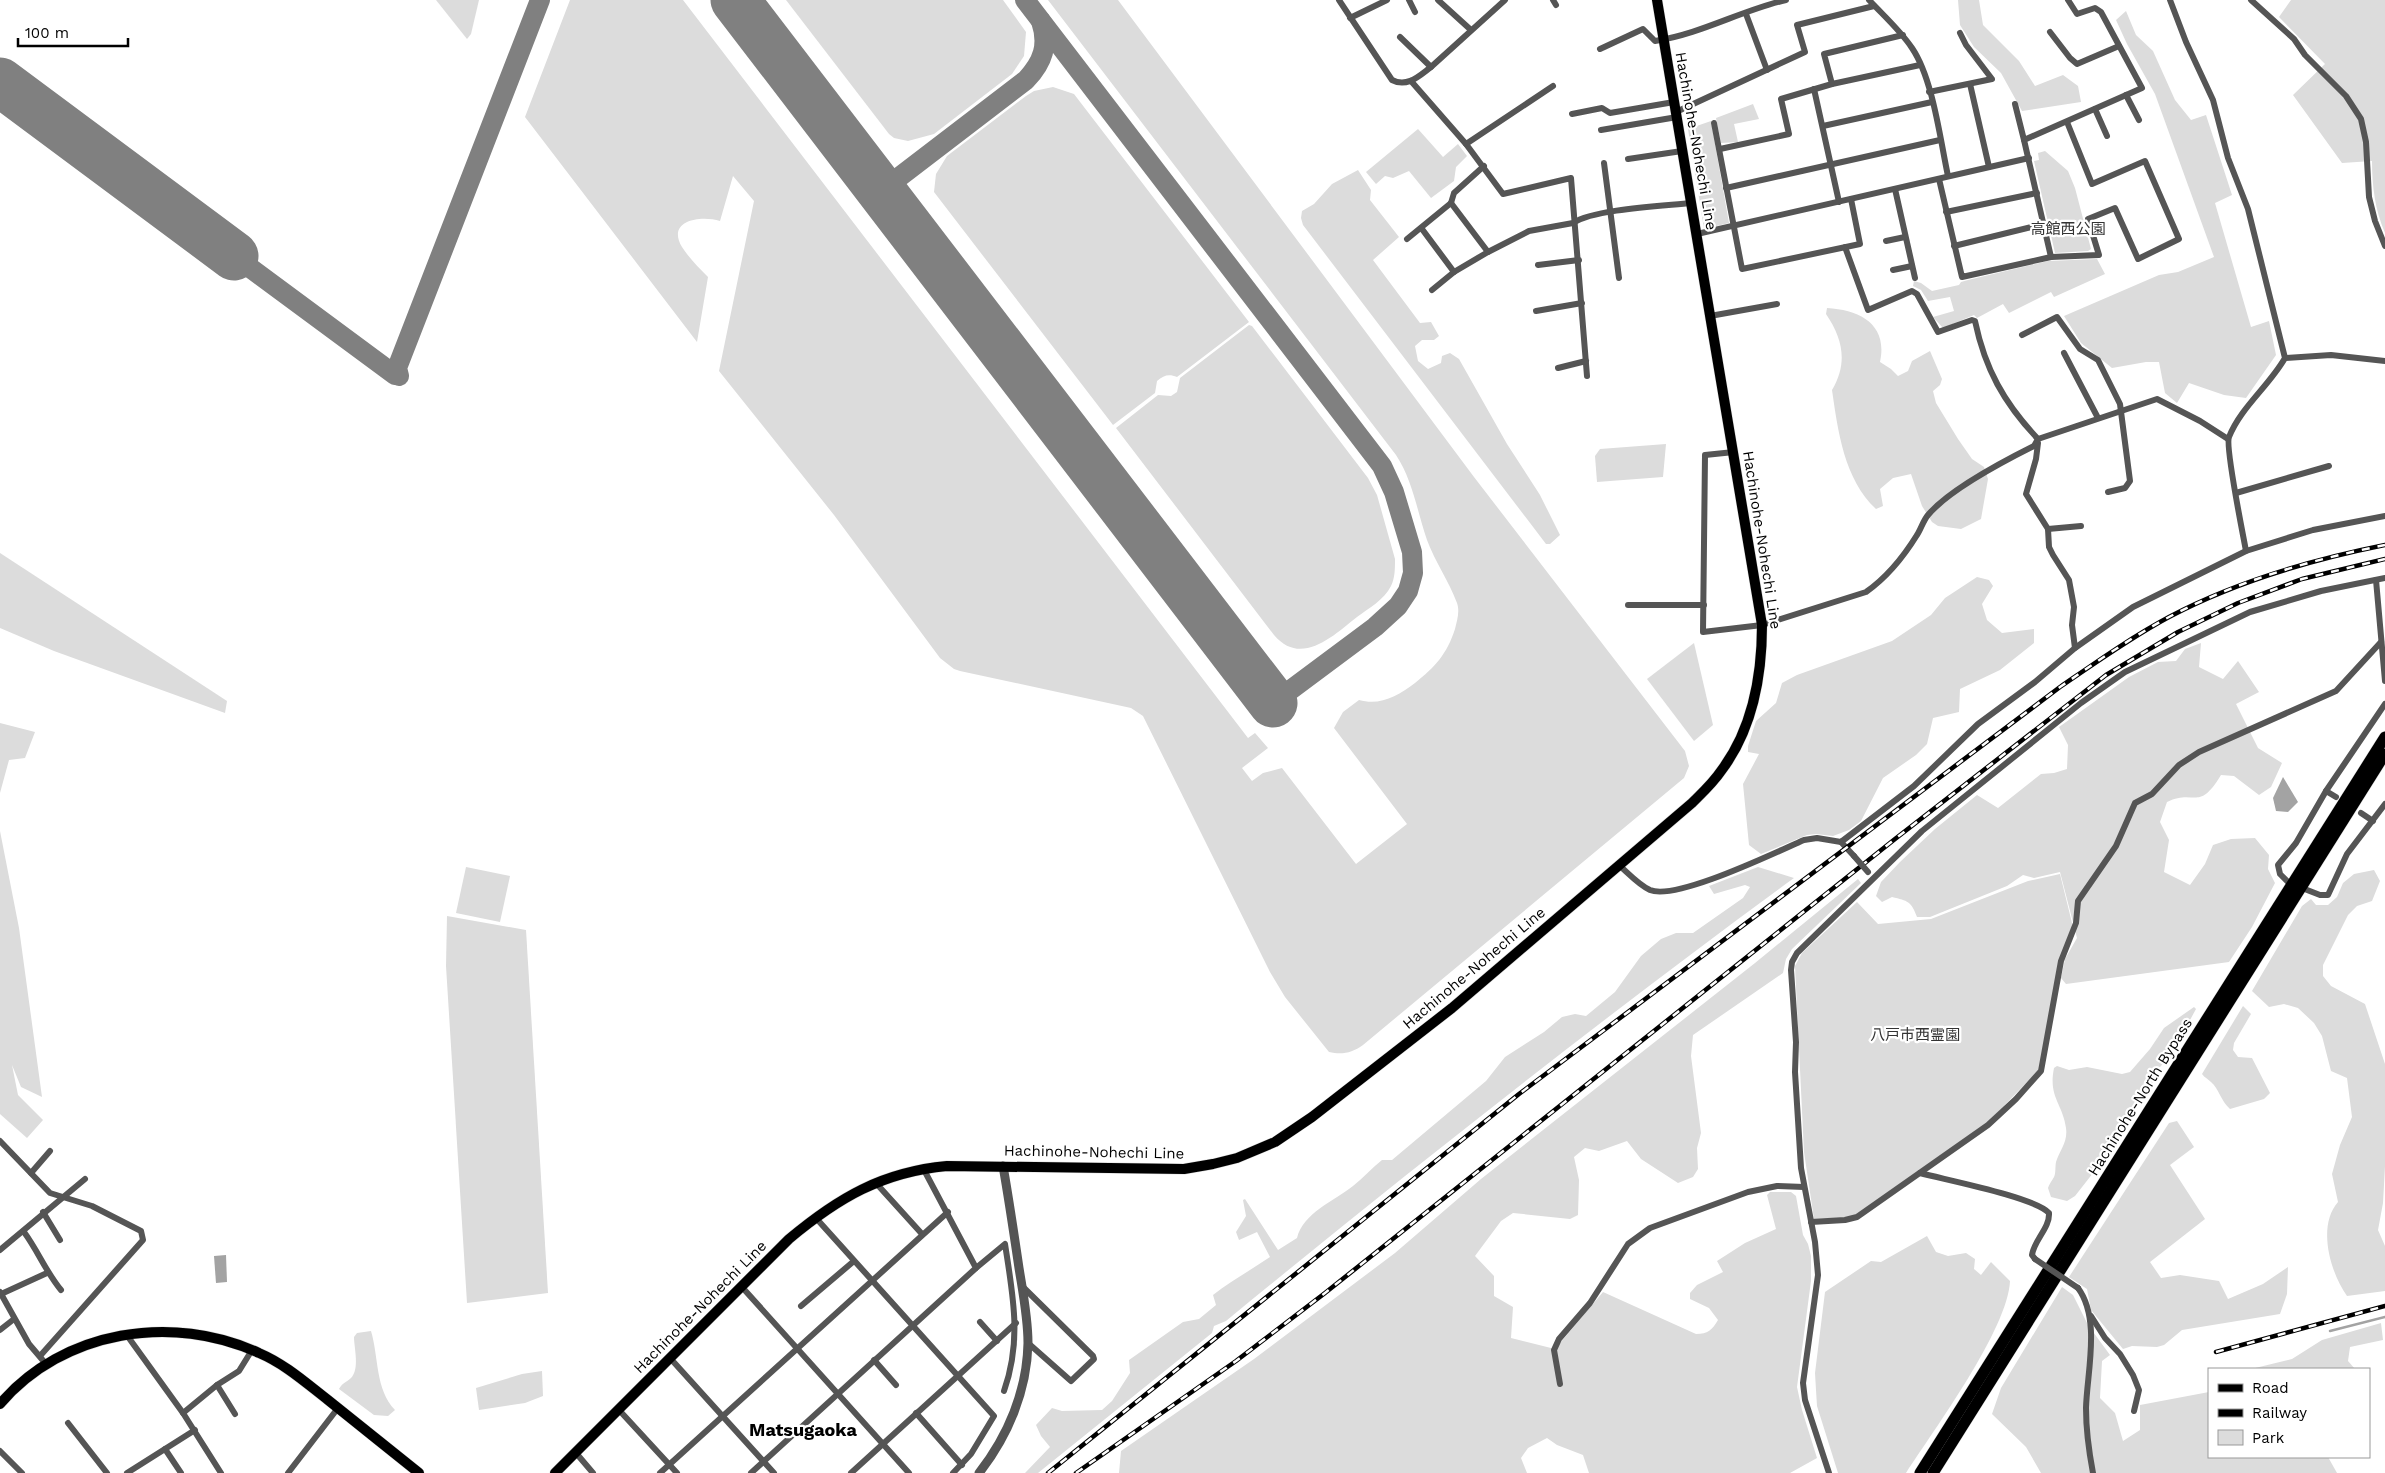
<svg xmlns="http://www.w3.org/2000/svg" width="2385" height="1473" viewBox="0 0 2385 1473" font-family="'Work Sans','Noto Sans JP',sans-serif">
  <rect width="100%" height="100%" fill="#fff"/>
  <g fill="#dcdcdc">
    <path d="M436,0H479L471,34L467,39Z"/>
    <path d="M570,0H683L1248,738L1255,733L1268,748L1242,768L1252,781L1263,773L1282,768L1356,864L1407,824L1334,728L1343,712L1359,700C1380,706 1398,696 1415,683C1435,667 1447,654 1455,629C1457,620 1460,612 1457,603C1449,581 1435,562 1427,540C1417,511 1413,481 1396,455L1048,0H1118L1474,477L1685,751L1689,766L1684,778L1363,1045C1352,1053 1342,1055 1329,1052L1285,997L1270,972L1143,716L1131,708L960,671L954,669L940,658L834,515L719,371L754,201L733,176L720,221C701,215 666,220 682,247C689,258 699,268 708,277L697,342L525,117Z"/>
    <path d="M786,0H1003L1026,32L1024,56L1012,74L934,134L908,141L894,138L889,134Z"/>
    <path d="M1958,0H1979L1983,25L2019,61L2035,86L2063,75L2078,86L2081,102L2022,111L2001,73L1974,47L1960,25Z"/>
    <path d="M2291,0H2385V233C2375,210 2372,186 2372,161L2342,163L2293,95L2325,64L2279,17Z"/>
    <path d="M2126,11L2136,35L2153,51L2175,100L2191,120L2206,115L2232,195L2215,203L2251,327L2269,321L2276,355L2246,398L2224,395L2189,383L2177,403L2165,393L2159,362H2146L2112,368L2081,343L2064,316L2159,275L2178,272L2214,257L2155,94L2127,44L2116,20Z"/>
    <path d="M1053,87L1074,94L1249,322L1177,377C1169,374 1164,375 1157,381L1155,393L1113,425L934,192L936,174L947,156L1026,96L1034,91Z"/>
    <path d="M1753,104L1759,119L1734,124L1738,142L1721,143L1716,118Z"/>
    <path d="M1711,121L1729,223L1704,229L1688,129Z"/>
    <path d="M1418,129L1443,157L1458,144L1467,156L1456,167L1454,181L1431,198L1409,171L1393,178L1385,176L1376,184L1366,172Z"/>
    <path d="M2045,151L2068,171L2075,188L2091,249L2088,251L2055,253L2034,161L2039,160L2038,153Z"/>
    <path d="M1358,170L1371,190L1370,200L1399,237L1373,260L1420,323L1431,322L1439,336L1434,340H1422L1415,346L1418,361L1428,369L1441,363L1442,356L1450,353L1459,359L1507,444L1540,495L1560,535L1550,544H1546L1303,225L1301,218L1302,211L1314,204L1332,184Z"/>
    <path d="M2097,259L2105,274L2054,297L2051,292L2009,313L2003,304L1977,318L1974,315L1943,328L1933,317L1954,311L1950,297L1928,301L1921,290L1913,286L1914,281L1921,283L1932,291L1959,285L1961,282L1968,280L2048,261Z"/>
    <path d="M1827,308C1861,310 1888,325 1880,362L1891,369L1898,376L1908,371L1912,361L1930,351L1942,379L1940,385L1933,391L1936,403L1958,439L1972,459L1984,467L1988,479L1981,519L1961,529L1938,526L1932,522L1922,506L1911,474L1893,478L1880,489L1883,506L1876,509C1844,479 1838,431 1832,390C1848,363 1843,339 1826,314Z"/>
    <path d="M1249,325L1252,326L1368,478L1377,495L1395,559C1395,569 1395,578 1391,586C1384,600 1369,608 1357,617C1333,636 1301,667 1274,635L1116,428L1158,395L1171,396L1177,392L1180,378Z"/>
    <path d="M1666,444L1663,477L1597,482L1595,456L1600,449Z"/>
    <path d="M0,553L227,701L225,713L54,651L0,628Z"/>
    <path d="M1977,577L1989,580L1993,586L1982,604L1987,620L2002,633L2034,629V643L2000,670L1960,689L1959,712L1933,718L1927,744L1916,755L1883,778L1861,821L1849,830L1833,836L1816,834L1807,835L1761,854L1749,845L1743,784L1759,754L1748,752V746L1756,721L1776,703L1782,683L1797,675L1892,641L1931,615L1945,598Z"/>
    <path d="M1694,643L1713,725L1694,741L1647,679Z"/>
    <path d="M2201,643L2199,667L2223,679L2238,661L2259,692L2236,704L2258,748L2282,763L2271,787L2259,795L2234,776L2221,775C2198,813 2195,788 2167,802L2160,822L2169,840L2164,872L2190,885L2205,864L2213,845L2231,839L2255,838L2269,855L2268,869L2275,883L2252,927L2229,962L2066,984L2061,978L2065,959L2077,938L2060,872L2034,878L2023,875L2007,886L1930,917H1917C1911,901 1908,901 1892,897L1882,902L1876,896L1881,882L1900,862L1935,829L1977,795L1998,808L2041,774L2054,773L2067,769L2068,745L2059,727L2129,677L2158,662L2176,661L2185,649Z"/>
    <path d="M0,723L35,732L25,758L9,760L0,793Z"/>
    <path d="M0,831L19,928L42,1097L21,1087L12,1065L18,1095L43,1120L27,1138L0,1114Z"/>
    <path d="M466,867L510,876L500,922L456,913Z"/>
    <path d="M1758,867L1794,878C1600,1020 1411,1169 1226,1321L1214,1326L1212,1333L1038,1473H1025L1050,1447L1041,1436L1036,1425L1052,1408L1062,1411L1102,1410L1112,1401L1130,1373L1129,1360L1183,1322L1199,1319L1216,1305L1213,1295C1231,1281 1251,1270 1270,1257L1257,1232L1239,1240L1236,1232L1246,1216L1243,1200L1245,1199L1278,1250L1297,1238C1303,1213 1334,1201 1353,1186C1363,1178 1372,1168 1382,1160H1392L1486,1081L1505,1057L1544,1032L1562,1017L1575,1014L1586,1016L1615,992L1641,956L1661,939L1676,933H1693L1743,898L1750,887L1745,885L1714,894L1709,886Z"/>
    <path d="M2374,870L2380,881L2372,901L2357,906L2348,915L2323,965V976L2331,986L2365,1004L2385,1064V1166L2383,1203L2378,1230L2385,1246V1291L2347,1296C2330,1272 2317,1226 2338,1202L2332,1174L2340,1145L2352,1117L2347,1078L2331,1071L2322,1036L2314,1023L2298,1008L2284,1004L2269,1007L2252,991L2302,906L2311,899L2316,905H2328L2337,897L2343,883L2354,874Z"/>
    <path d="M2060,874L2073,927L2058,964L2040,1069L1988,1122L1854,1216L1848,1218L1814,1219L1804,1152L1795,966L1802,953L1857,902L1878,924L1931,919L2028,881Z"/>
    <path d="M1858,879L1861,883L1792,949L1786,959L1783,973L1693,1035L1691,1056L1701,1133L1697,1148L1698,1169L1693,1177L1678,1183L1641,1159L1627,1141L1599,1151L1585,1148L1574,1157L1579,1180L1578,1215L1570,1219L1513,1213L1501,1221L1475,1256L1494,1276V1296L1513,1307L1511,1338L1555,1349L1603,1292L1696,1334C1708,1334 1712,1330 1718,1320L1709,1308L1690,1299V1293L1697,1285L1723,1272L1717,1261L1745,1243L1776,1229L1767,1195L1770,1192H1791L1796,1196L1803,1235L1808,1244L1811,1256V1281L1797,1387L1802,1410L1817,1458L1790,1473H1589L1583,1455L1557,1445L1547,1438L1528,1448L1521,1458L1527,1473H1119L1121,1451L1254,1359L1395,1253L1481,1179L1755,963Z"/>
    <path d="M447,916L526,930L548,1293L467,1303L446,966Z"/>
    <path d="M2243,1006L2251,1014L2234,1043L2233,1050L2238,1057L2252,1058L2270,1093L2264,1099L2230,1109C2221,1101 2219,1089 2211,1082C2207,1078 2205,1078 2202,1074Z"/>
    <path d="M2194,1007L2196,1009L2171,1055L2160,1067L2151,1086L2128,1113V1121L2122,1127L2115,1145L2075,1196L2067,1201L2051,1197L2048,1188C2049,1184 2052,1181 2054,1177C2056,1173 2055,1167 2056,1162C2060,1150 2068,1142 2066,1128C2063,1104 2048,1097 2054,1068L2057,1066L2069,1070L2087,1067L2122,1074L2130,1072L2150,1049L2164,1028Z"/>
    <path d="M2177,1121L2194,1147L2170,1165L2205,1219L2150,1262L2161,1278L2180,1275L2219,1281L2228,1299L2263,1284L2288,1267L2287,1294L2280,1314L2182,1330L2164,1345L2157,1347L2132,1346L2123,1349L2091,1310L2087,1289L2069,1277L2169,1123Z"/>
    <path d="M1927,1236L1936,1252L1948,1256L1966,1253L1975,1259L1974,1269L1981,1275L1991,1262L2010,1281C2008,1329 1934,1430 1906,1473H1838L1817,1406L1816,1390L1815,1373L1825,1292L1871,1261L1881,1262Z"/>
    <path d="M2062,1287L2073,1295L2088,1325L2110,1355L2102,1361L2100,1398L2115,1413L2123,1441L2140,1430V1405L2209,1392V1457H2328L2337,1473H2041L2026,1447L1992,1414L2001,1388Z"/>
    <path d="M2381,1323L2383,1340L2350,1347L2348,1361L2355,1369H2251L2292,1359L2322,1340Z"/>
    <path d="M371,1331C379,1358 375,1389 395,1410L388,1416L374,1415L339,1389C343,1382 346,1383 351,1378C360,1369 354,1348 354,1337L357,1333Z"/>
    <path d="M542,1371L543,1396L525,1403L479,1410L476,1388L522,1374Z"/>
  </g>
  <g fill="#a3a3a3">
    <path d="M2283,777L2298,802L2288,812L2276,811L2273,798Z"/>
    <path d="M226,1255L227,1282L216,1283L214,1256Z"/>
  </g>
  <g fill="none" stroke-linecap="round" stroke-linejoin="round">
    <path stroke="#a3a3a3" stroke-width="2.5" d="M2330,1331L2385,1317"/>
    <g stroke="#808080" stroke-width="20">
      <path d="M1025,0L1382,466L1394,492L1412,552L1413,573L1408,591L1398,606L1375,627L1273,703"/>
      <path d="M881,191L1026,80C1043,62 1049,45 1041,21"/>
      <path d="M234,256L395,375"/>
      <path d="M399,376L397,368L540,0"/>
    </g>
    <g stroke="#808080" stroke-width="49">
      <path d="M735,0L1273,703"/>
      <path d="M0,82L234,256"/>
    </g>
    <defs>
      <g id="primary">
        <path d="M0,1404C63,1330 173,1313 259,1353C285,1364 306,1383 328,1400C358,1424 389,1449 419,1473"/>
        <path d="M555,1473L789,1239C838,1198 882,1172 947,1166L1184,1169L1213,1164L1237,1158L1275,1142L1312,1117L1452,1008L1692,803C1702,793 1713,783 1721,771C1753,729 1762,676 1762,625L1657,0"/>
      </g>
      <g id="trunk">
        <path d="M1920,1473L2385,737"/>
        <path d="M1933,1473L2385,754"/>
      </g>
    </defs>
    <use href="#primary" stroke="#dbdbdb" stroke-width="11"/>
    <use href="#trunk" stroke="#dbdbdb" stroke-width="12"/>
    <g stroke="#555" stroke-width="6">
      <path d="M1339,0L1392,80C1407,88 1419,76 1431,67L1505,0"/>
      <path d="M1409,0L1415,12"/>
      <path d="M1438,0L1471,30"/>
      <path d="M1553,0L1556,5"/>
      <path d="M1869,0C1884,16 1900,30 1912,48C1933,79 1940,139 1948,176"/>
      <path d="M2170,0L2186,42L2213,100L2228,158L2248,209L2285,358C2269,386 2241,407 2229,437C2225,447 2243,534 2246,551"/>
      <path d="M2251,0L2294,39L2305,55L2346,96L2361,119L2366,142L2369,197L2375,221L2385,246"/>
      <path d="M1746,14L1767,70"/>
      <path d="M1350,18L1387,0"/>
      <path d="M2050,32L2070,58L2077,64L2119,46"/>
      <path d="M1400,37L1431,67"/>
      <path d="M1600,49L1643,29L1655,41C1701,34 1742,10 1786,0"/>
      <path d="M1411,81L1466,144L1503,194L1571,178L1587,376"/>
      <path d="M1832,84L1920,65"/>
      <path d="M1970,84L1989,167"/>
      <path d="M1814,89L1839,202"/>
      <path d="M1929,92L1992,79L1966,45L1960,33"/>
      <path d="M2126,95L2139,120"/>
      <path d="M2015,104L2024,140"/>
      <path d="M2095,109L2107,136"/>
      <path d="M1676,112L1805,52L1797,25L1874,6"/>
      <path d="M1572,114L1602,108L1610,113L1674,102"/>
      <path d="M1714,123L1742,269L1860,244L1851,199"/>
      <path d="M1823,126L1932,102"/>
      <path d="M1601,130L1677,117"/>
      <path d="M1466,144L1553,86"/>
      <path d="M1720,149L1789,134L1781,99L1832,84L1824,54L1903,35"/>
      <path d="M1628,159L1682,151"/>
      <path d="M1604,163L1619,278"/>
      <path d="M1939,179L1962,277L2051,257L2099,255L2088,219L2115,208L2138,259L2179,239L2145,161L2092,184L2067,122"/>
      <path d="M1726,188L1940,140"/>
      <path d="M1895,189L1915,278"/>
      <path d="M1451,203L1488,252L1529,231L1573,223C1594,209 1663,206 1691,203"/>
      <path d="M1946,212L2037,193"/>
      <path d="M1422,229L1454,272"/>
      <path d="M1697,234L2029,158"/>
      <path d="M1407,239L1451,203L1454,193L1484,166"/>
      <path d="M1886,241L1905,237"/>
      <path d="M1954,246L2044,224"/>
      <path d="M1845,247L1868,310L1912,291L1917,294L1938,332L1972,320L1975,321C1985,369 2004,403 2038,439"/>
      <path d="M2051,257L2024,140L2142,88L2101,12L2095,8L2077,14L2068,0"/>
      <path d="M1538,265L1579,260"/>
      <path d="M1893,270L1912,266"/>
      <path d="M1432,290L1454,272L1488,252"/>
      <path d="M1536,311L1582,303"/>
      <path d="M1710,316L1777,304"/>
      <path d="M2022,335L2057,317L2080,349L2098,360L2120,404L2130,481L2125,488L2108,492"/>
      <path d="M2064,353L2098,418"/>
      <path d="M2285,358L2331,355L2385,361"/>
      <path d="M1558,368L1586,361"/>
      <path d="M2038,443L2036,459L2026,494L2048,529L2049,547L2053,555L2069,580L2074,607L2072,625L2075,648"/>
      <path d="M1734,452L1705,455L1703,632L1762,625L1866,592C1886,578 1904,556 1917,535C1921,529 1923,521 1928,515C1950,489 2004,461 2034,446L2038,439L2157,399L2200,421L2228,439"/>
      <path d="M2236,493L2329,466"/>
      <path d="M2048,529L2081,526"/>
      <path d="M2376,580L2385,681"/>
      <path d="M1628,605H1704"/>
      <path d="M2326,791L2336,797"/>
      <path d="M2361,813L2373,821"/>
      <path d="M1841,842L1854,856"/>
      <path d="M1620,866C1629,874 1639,885 1650,890C1676,901 1776,852 1804,840L1817,838L1841,842L1914,786L1978,724L2035,682L2075,648L2133,607L2246,551L2313,530L2385,516"/>
      <path d="M2292,886L2280,874L2278,865L2296,843L2326,791L2385,704"/>
      <path d="M2302,888L2320,895H2328L2347,854L2385,804"/>
      <path d="M0,1141L50,1193L92,1206L141,1231L143,1240L40,1356"/>
      <path d="M31,1173L50,1151"/>
      <path d="M1920,1173C1946,1180 2034,1197 2049,1213C2050,1228 2034,1240 2032,1255L2035,1259"/>
      <path d="M875,1182L922,1234"/>
      <path d="M43,1212L60,1240"/>
      <path d="M815,1217L994,1416L971,1454L953,1473"/>
      <path d="M1811,1222L1845,1220L1857,1217L1988,1125L2016,1099L2041,1071L2061,961L2076,923L2078,901L2116,846L2135,803L2152,794L2179,765L2199,752L2336,691L2381,642"/>
      <path d="M24,1232C38,1251 46,1272 61,1290"/>
      <path d="M0,1250L85,1179"/>
      <path d="M976,1268L1005,1244C1013,1296 1022,1340 1004,1391"/>
      <path d="M741,1286L909,1473"/>
      <path d="M1022,1286L1093,1356L1094,1359L1071,1381L1028,1343"/>
      <path d="M2078,1288C2101,1319 2087,1372 2086,1408C2086,1430 2089,1452 2093,1473"/>
      <path d="M0,1292L29,1344L46,1364"/>
      <path d="M1,1294L47,1273"/>
      <path d="M801,1306L854,1261"/>
      <path d="M2091,1316L2105,1338L2120,1354L2133,1375L2139,1390L2134,1411"/>
      <path d="M980,1322L997,1341"/>
      <path d="M0,1330L14,1319"/>
      <path d="M126,1334L183,1413L221,1473"/>
      <path d="M670,1358L774,1473"/>
      <path d="M874,1360L896,1385"/>
      <path d="M1560,1384L1554,1350L1559,1339L1590,1303L1628,1244L1650,1228L1748,1192L1777,1186L1804,1187"/>
      <path d="M217,1385L239,1371L252,1350"/>
      <path d="M619,1410L677,1473"/>
      <path d="M183,1413L217,1385L235,1414"/>
      <path d="M916,1413L962,1465"/>
      <path d="M68,1423L107,1473"/>
      <path d="M165,1449L181,1473"/>
      <path d="M0,1451L22,1473"/>
      <path d="M576,1453L593,1473"/>
      <path d="M127,1473L195,1430"/>
      <path d="M288,1473L338,1408"/>
      <path d="M660,1473L948,1212"/>
      <path d="M751,1473L976,1268L923,1168"/>
      <path d="M851,1473L1016,1323"/>
      <path d="M1829,1473L1805,1400L1803,1383L1818,1275L1815,1242L1801,1168L1795,1072L1796,1042L1791,970L1792,962L1797,953L1922,831L2081,703L2125,672L2250,612L2321,591L2385,578"/>
    </g>
    <path stroke="#555" stroke-width="9" d="M979,1473C1008,1436 1027,1391 1028,1343C1028,1318 1023,1293 1019,1268C1014,1234 1009,1200 1003,1166"/>
    <use href="#primary" stroke="#000" stroke-width="10"/>
    <use href="#trunk" stroke="#000" stroke-width="11"/>
    <defs>
      <g id="rail">
        <path d="M2216,1352L2385,1306"/>
        <path d="M1048,1473L1519,1094L2060,687C2095,663 2130,638 2169,617C2237,581 2310,560 2385,545"/>
        <path d="M1076,1473L1236,1361L1325,1293L1895,839L2106,675L2178,632L2238,603L2302,579L2385,559"/>
      </g>
    </defs>
    <use href="#rail" stroke="#000" stroke-width="4.5"/>
    <use href="#rail" stroke="#fff" stroke-width="2.5" stroke-dasharray="8" stroke-linecap="butt"/>
    <g stroke="#555" stroke-width="6">
      <path d="M1854,856L1868,872"/>
      <path d="M2035,1259L2078,1288"/>
    </g>
  </g>
  <g text-anchor="middle" stroke-width="4.5" stroke-linejoin="round" paint-order="stroke">
    <g font-size="15" fill="#000" stroke="#fff">
      <text transform="translate(1696 141) rotate(80)" y="5">Hachinohe-Nohechi Line</text>
      <text transform="translate(1762 540) rotate(81)" y="5">Hachinohe-Nohechi Line</text>
      <text transform="translate(1474 968) rotate(-40)" y="5">Hachinohe-Nohechi Line</text>
      <text transform="translate(2140 1097) rotate(-58)" y="5">Hachinohe-North Bypass</text>
      <text transform="translate(1094 1152) rotate(1)" y="5">Hachinohe-Nohechi Line</text>
      <text transform="translate(700 1307) rotate(-45)" y="5">Hachinohe-Nohechi Line</text>
    </g>
    <g font-size="15" fill="#333" stroke="#fff">
      <text x="2068" y="234">高館西公園</text>
      <text x="1915" y="1040">八戸市西霊園</text>
    </g>
    <g font-size="18" font-weight="bold" fill="#000" stroke="#fff">
      <text x="803" y="1436">Matsugaoka</text>
    </g>
  </g>
  <rect x="2208" y="1368" width="162" height="90" fill="#ffffff" stroke="#999999"/>
  <rect x="2218" y="1384" width="25" height="8" fill="#000000" stroke="#999999"/>
  <text x="2252" y="1393" font-size="15" fill="#000000">Road</text>
  <rect x="2218" y="1409" width="25" height="8" fill="#000000" stroke="#999999"/>
  <text x="2252" y="1418" font-size="15" fill="#000000">Railway</text>
  <rect x="2218" y="1430" width="25" height="15" fill="#dcdcdc" stroke="#999999"/>
  <text x="2252" y="1443" font-size="15" fill="#000000">Park</text>
  <path d="M18 38v8h110v-8" fill="none" stroke="#000000" stroke-width="2.5"/>
  <text x="25" y="38" font-size="15" fill="#000000" stroke="#ffffff" stroke-width="4" paint-order="stroke">100 m</text>
</svg>
